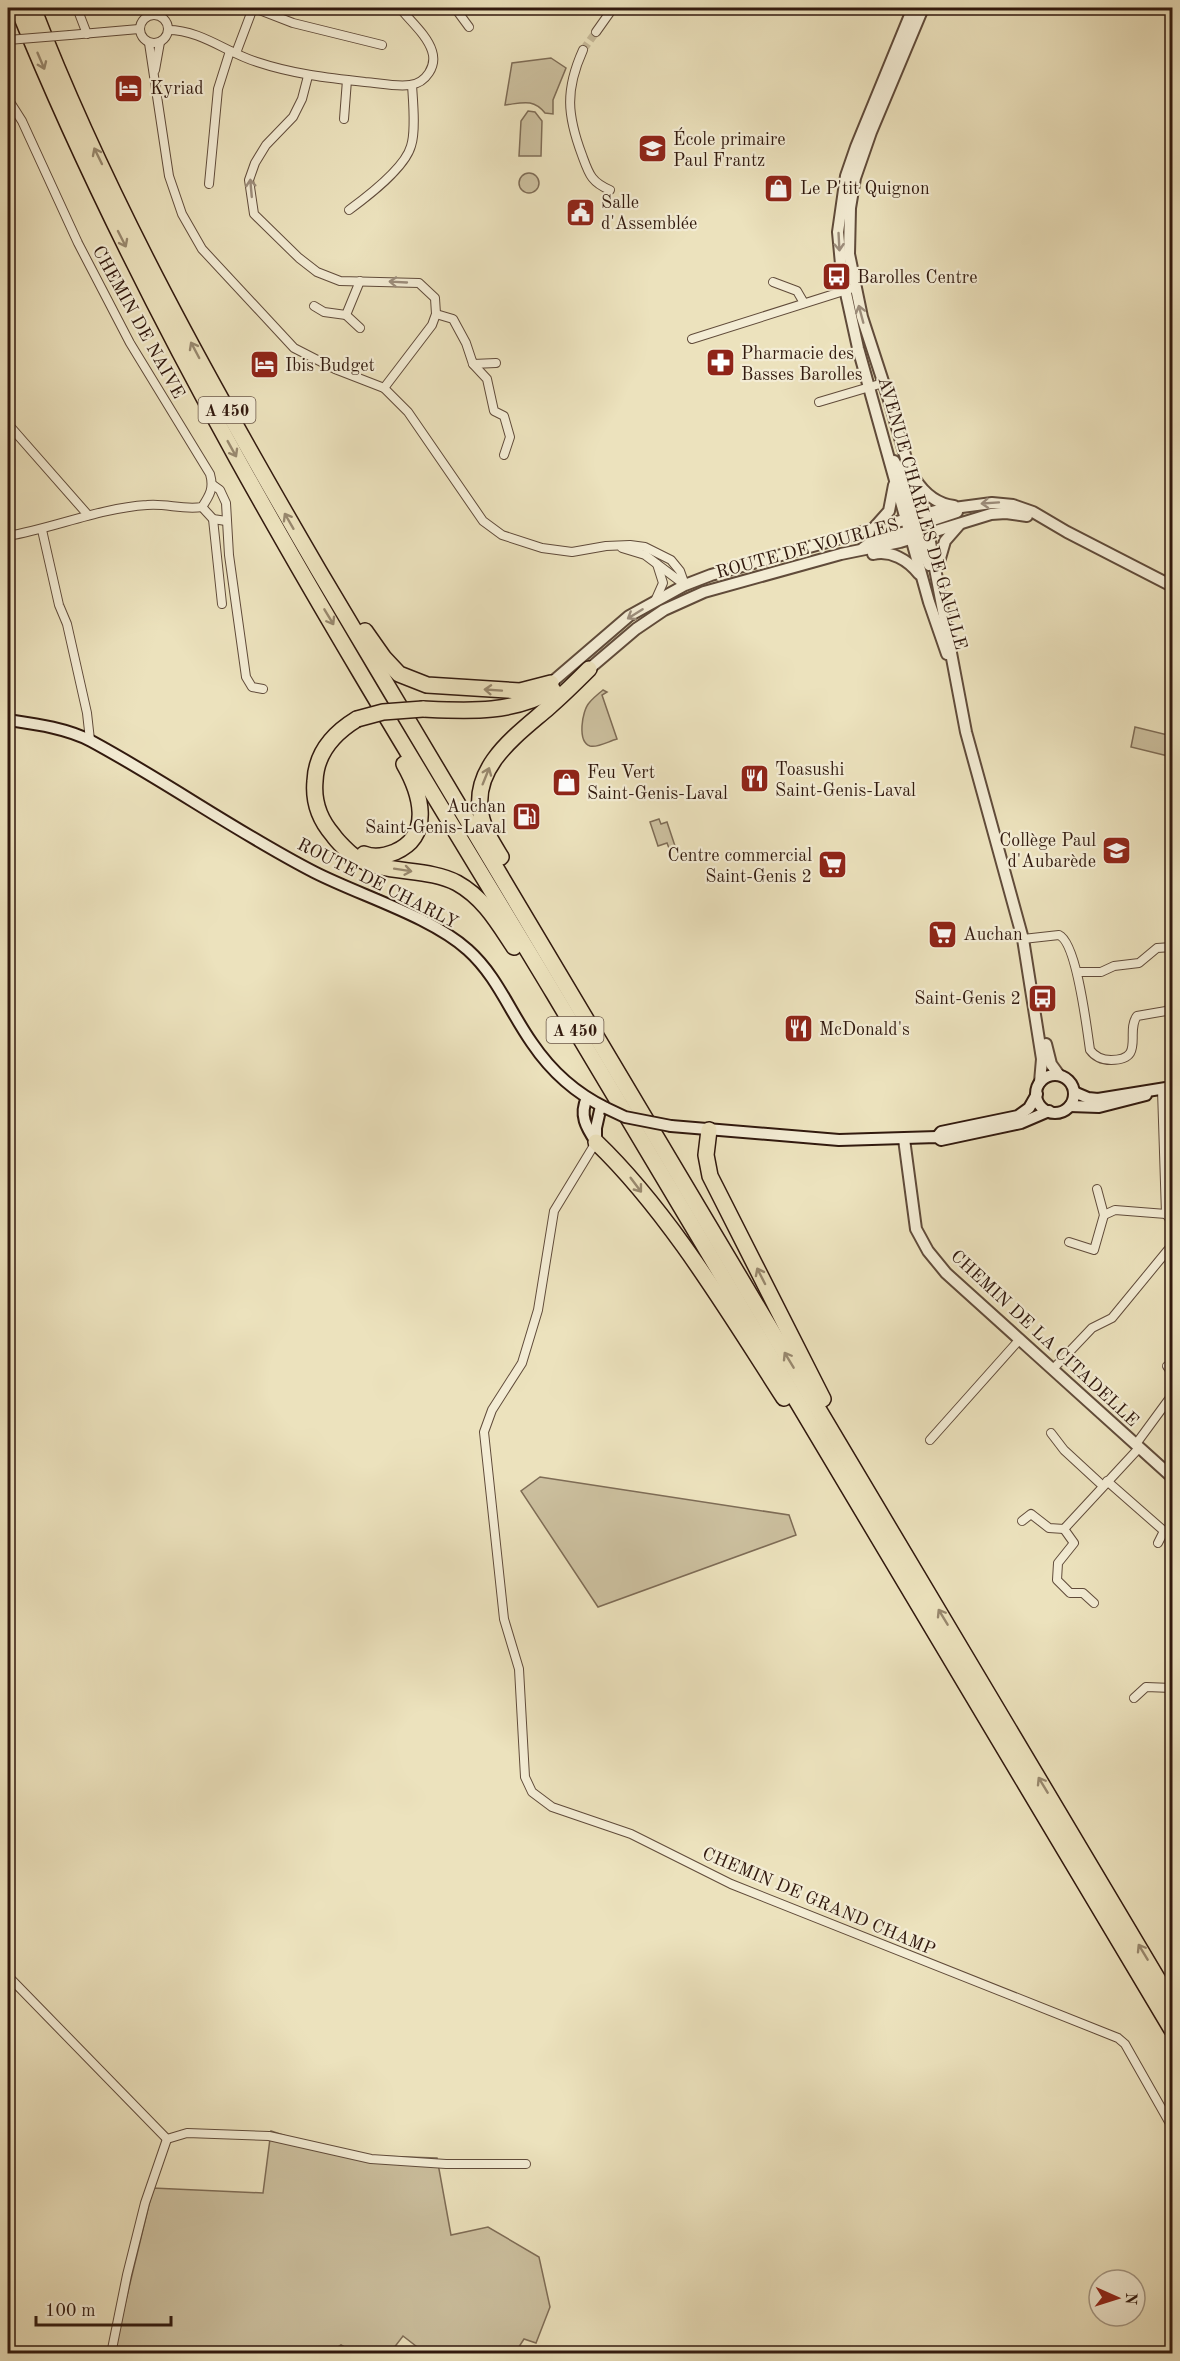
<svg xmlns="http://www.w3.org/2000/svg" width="1180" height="2361" viewBox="0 0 1180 2361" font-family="'Old Standard TT',serif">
  <rect width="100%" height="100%" fill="#ece2bd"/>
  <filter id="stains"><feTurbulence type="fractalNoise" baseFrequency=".00333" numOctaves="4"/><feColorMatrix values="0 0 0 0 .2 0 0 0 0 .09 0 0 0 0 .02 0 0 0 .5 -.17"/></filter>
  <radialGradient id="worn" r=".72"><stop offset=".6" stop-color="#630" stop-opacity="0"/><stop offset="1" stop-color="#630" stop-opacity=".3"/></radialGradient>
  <g fill="#ccc09f" stroke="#7e6c56" stroke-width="1.5">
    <path d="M551,58L566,68L553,100V114L545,113C533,98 522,103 505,105L512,63Z"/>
    <path d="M528,111L535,112L542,121L541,156H519L521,121Z"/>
    <circle cx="529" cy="183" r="10"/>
    <path d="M603,690L607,692L602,695L617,739C609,741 598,748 590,746C577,742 582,711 589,703C593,698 598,694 603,690Z"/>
    <path d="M1135,727L1172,736V757L1131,747Z"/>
    <path d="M659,819L661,824L667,822L675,846L669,848L667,843L658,846L650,822Z"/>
    <path d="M540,1477L789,1515L796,1535L598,1607L521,1491Z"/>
    <path d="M271,2131L344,2155L437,2158L451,2235L488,2227L539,2257L550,2307L536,2343L524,2339L515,2353H425L403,2336L390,2353H355L341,2345L327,2354H113L153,2188L263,2193Z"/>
  </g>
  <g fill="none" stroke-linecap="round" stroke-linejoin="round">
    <path stroke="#c7ba9a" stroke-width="8" stroke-dasharray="8 4" stroke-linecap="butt" d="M583,50L596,32"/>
    <defs>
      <g id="minor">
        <path d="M77,8L87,34"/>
        <path d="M254,8L293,23L382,45"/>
        <path d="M455,8L469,27"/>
        <circle cx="154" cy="29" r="14"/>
        <path d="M168,30C201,30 227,53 257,62C293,74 328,78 365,82C379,83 396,87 410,85C426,83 437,66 432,51C427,35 410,21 400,8"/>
        <path d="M596,32L613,8"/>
        <path d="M70,35L139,29"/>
        <path d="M149,43L169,176L182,214L202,249L294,348L335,369L384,388L408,412L483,521L502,535L542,548L572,552L606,546L630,545L645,547L671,560L680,571L685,585"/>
        <path d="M583,50C565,90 567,115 582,155C589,174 591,182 610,190"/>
        <path d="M236,53L253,8"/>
        <path d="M155,70L160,42"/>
        <path d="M308,76L302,99L293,117L266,145L255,163L249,180L254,214L299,258L317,272L340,281L419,283L435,298L436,314L432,325L384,388"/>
        <path d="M8,99L22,121L78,243L130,343L210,474C214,488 210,495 202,507C182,510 166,503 147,505C100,508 54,528 8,536"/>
        <path d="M344,119L347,80"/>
        <path d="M209,184L218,89L230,51"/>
        <path d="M349,210C368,196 405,168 411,146C416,131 413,101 412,85"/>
        <path d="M773,282L797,291L804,303"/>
        <path d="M314,306L324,312L346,315"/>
        <path d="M436,314L453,319L466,343L473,364L496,363"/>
        <path d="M360,328L346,315L360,281"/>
        <path d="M692,339L850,289"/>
        <path d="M473,364L487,379L494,411L504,416L510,437L504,455"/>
        <path d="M819,402L883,383"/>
        <path d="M8,424L88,515"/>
        <path d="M213,485L220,490L226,503L229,555L246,677L252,687L263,689"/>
        <path d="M202,507L213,519L226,521"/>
        <path d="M213,519L222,604"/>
        <path d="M42,530L59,605L67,624L87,713L90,740"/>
        <path d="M622,548L645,555L685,585"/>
        <path d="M655,601L663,583L657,564"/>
        <path d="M1023,939L1059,935C1077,943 1087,1030 1090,1050C1095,1057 1103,1060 1111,1060C1146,1060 1125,1032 1137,1016L1166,1011L1172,1006"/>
        <path d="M1077,972H1101L1114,966L1139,963L1157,948L1172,947"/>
        <path d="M1162,1090L1166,1214L1172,1222"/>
        <path d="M596,1142L554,1211L538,1310L522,1363L492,1410L484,1432L504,1619L519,1669L525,1777L532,1792L552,1807L631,1834L731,1884L1118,2038L1125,2044L1172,2127"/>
        <path d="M1104,1215L1115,1210L1166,1214"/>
        <path d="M1069,1242L1094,1250L1104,1215L1097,1189"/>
        <path d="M1167,1366L1172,1373"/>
        <path d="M1053,1369L1092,1328L1112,1318L1172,1245"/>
        <path d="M1051,1433L1064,1450L1103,1486"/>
        <path d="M930,1440L1020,1339"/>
        <path d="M1136,1444L1172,1395"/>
        <path d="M1107,1481L1164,1531L1158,1543"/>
        <path d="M1022,1521L1031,1514L1049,1528L1064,1529L1139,1448"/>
        <path d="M1064,1529L1074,1543L1058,1563L1057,1580L1070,1593H1083L1094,1603"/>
        <path d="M1134,1698L1146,1687L1172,1688"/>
        <path d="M8,1976L167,2139"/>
        <path d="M167,2139L187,2133L269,2136L371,2159L446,2164H526"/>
        <path d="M111,2354L127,2275L145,2203L167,2139"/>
      </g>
      <g id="tertiary">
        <path d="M913,8L856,147L846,176L838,232L842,275L858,348L929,602L947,654"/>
        <path d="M923,8L871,132L855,178L850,208L849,254L862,317L890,403L930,542L966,732L1023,939L1042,1059L1040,1082"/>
        <path d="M894,461C912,493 914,532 929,565"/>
        <path d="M915,479C924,493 937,504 954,506"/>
        <path d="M873,529L889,511L894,485"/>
        <path d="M863,548L873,541L909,531L924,523L957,512"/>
        <path d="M873,554C891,550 908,560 919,574"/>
        <path d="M938,565L945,541L959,525"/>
        <path d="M589,669L636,629L664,610L704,592L841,554L900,542L991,514L1006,513L1027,516"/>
        <path d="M551,683L629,616L685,585L711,575L939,510L992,503L1013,505L1033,512L1067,532L1172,586"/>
        <path d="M1046,1044L1051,1064L1059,1075"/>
        <path d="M904,1139L916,1229L928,1251L946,1273L1172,1477"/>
      </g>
      <g id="secondary">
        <path d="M8,720C35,724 66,728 91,741C167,782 238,833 314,872C361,896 430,916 468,950C497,976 510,1012 532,1043C551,1071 575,1093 606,1108"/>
        <circle cx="1055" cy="1094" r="19"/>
        <path d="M1074,1092L1088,1098L1098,1099L1172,1087"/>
        <path d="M587,1098C579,1115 586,1127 596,1142"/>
        <path d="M1070,1106L1099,1107L1146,1095"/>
        <path d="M671,1126L839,1140L937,1137L941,1140L1021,1123L1049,1111"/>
        <path d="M937,1137L941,1132L1018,1116L1029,1108L1037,1094"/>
        <path d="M596,1142V1128L601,1106"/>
      </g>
      <g id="motorway">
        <path d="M18,8C159,355 361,674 554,994C762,1339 966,1685 1172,2030"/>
        <path d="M33,8C108,202 214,391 319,571L1172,2003"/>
        <path d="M365,631L384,658L399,674L427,685L520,691L551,683"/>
        <path d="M423,709C468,711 512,714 553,690"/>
        <path d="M357,719C334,733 316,753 315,781C313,802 319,819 333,835C337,841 350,854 355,857C384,875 427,867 457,883C484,898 498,923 514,947"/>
        <path d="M364,854C374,858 385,856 395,852C434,835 420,792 404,764"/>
        <path d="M501,857C493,844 484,830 481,815C471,766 517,735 549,707C563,695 576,682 589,669"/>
        <path d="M709,1130L706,1155L710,1176L823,1399"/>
        <path d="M596,1142C669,1212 729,1313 784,1398"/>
      </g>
    </defs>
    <use href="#minor" stroke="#604b3a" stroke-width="10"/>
    <use href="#tertiary" stroke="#604b3a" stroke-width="14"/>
    <use href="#secondary" stroke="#31190e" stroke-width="14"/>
    <use href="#motorway" stroke="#31190e" stroke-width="18"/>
    <use href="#minor" stroke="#f3ecd4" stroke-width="8"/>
    <use href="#tertiary" stroke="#f3ecd4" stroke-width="10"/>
    <use href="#secondary" stroke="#f3ecd4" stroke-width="10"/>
    <use href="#motorway" stroke="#ece2bd" stroke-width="15"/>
    <defs>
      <path id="minor-bridge" d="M8,40L70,35"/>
      <path id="secondary-bridge" d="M606,1108L625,1117L671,1126"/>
      <path id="motorway-bridge" d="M357,719L383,712L423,709"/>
    </defs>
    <use href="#minor-bridge" stroke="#604b3a" stroke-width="10" stroke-linecap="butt"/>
    <use href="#secondary-bridge" stroke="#31190e" stroke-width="14" stroke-linecap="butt"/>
    <use href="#motorway-bridge" stroke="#31190e" stroke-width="18" stroke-linecap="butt"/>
    <use href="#minor-bridge" stroke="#f3ecd4" stroke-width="8"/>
    <use href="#secondary-bridge" stroke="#f3ecd4" stroke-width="10"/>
    <use href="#motorway-bridge" stroke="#ece2bd" stroke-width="15"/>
  </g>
  <defs><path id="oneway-shaft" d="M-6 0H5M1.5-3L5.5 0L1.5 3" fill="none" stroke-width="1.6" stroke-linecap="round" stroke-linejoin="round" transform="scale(1.5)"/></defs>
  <g stroke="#98886e">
    <use href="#oneway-shaft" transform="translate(41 61) rotate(67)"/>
    <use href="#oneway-shaft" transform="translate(98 156) rotate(-116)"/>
    <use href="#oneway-shaft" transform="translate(122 239) rotate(63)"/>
    <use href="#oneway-shaft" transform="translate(195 350) rotate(-118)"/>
    <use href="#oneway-shaft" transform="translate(232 449) rotate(61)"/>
    <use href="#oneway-shaft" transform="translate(289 521) rotate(-120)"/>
    <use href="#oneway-shaft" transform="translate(329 617) rotate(59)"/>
    <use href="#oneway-shaft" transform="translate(493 690) rotate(-176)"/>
    <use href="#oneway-shaft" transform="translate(486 776) rotate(-68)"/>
    <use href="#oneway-shaft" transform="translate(403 870) rotate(9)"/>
    <use href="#oneway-shaft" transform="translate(636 1185) rotate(53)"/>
    <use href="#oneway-shaft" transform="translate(761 1276) rotate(-117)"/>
    <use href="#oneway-shaft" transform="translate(789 1360) rotate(-121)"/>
    <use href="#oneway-shaft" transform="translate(943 1617) rotate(-121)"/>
    <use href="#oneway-shaft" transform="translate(1043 1785) rotate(-121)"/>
    <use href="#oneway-shaft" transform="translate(1143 1952) rotate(-121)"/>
  </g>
  <g stroke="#9c8d7b">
    <use href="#oneway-shaft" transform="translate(251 188) rotate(-95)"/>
    <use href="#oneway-shaft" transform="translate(839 242) rotate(87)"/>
    <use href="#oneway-shaft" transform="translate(398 282) rotate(-177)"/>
    <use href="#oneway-shaft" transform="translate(861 314) rotate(-105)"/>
    <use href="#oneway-shaft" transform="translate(990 503) rotate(176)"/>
    <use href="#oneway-shaft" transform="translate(635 614) rotate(148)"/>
  </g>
  <defs>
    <symbol id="hotel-square" viewBox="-11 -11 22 22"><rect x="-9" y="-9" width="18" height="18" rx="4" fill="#8f2418" stroke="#f3ecd4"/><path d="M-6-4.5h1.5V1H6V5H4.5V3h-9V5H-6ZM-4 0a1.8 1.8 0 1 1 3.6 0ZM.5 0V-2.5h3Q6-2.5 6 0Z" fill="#fff"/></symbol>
    <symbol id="school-square" viewBox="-11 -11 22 22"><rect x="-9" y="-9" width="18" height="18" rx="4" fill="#8f2418" stroke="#f3ecd4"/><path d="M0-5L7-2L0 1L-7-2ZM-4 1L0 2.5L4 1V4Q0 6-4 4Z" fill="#fff"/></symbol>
    <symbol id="shop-square" viewBox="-11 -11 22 22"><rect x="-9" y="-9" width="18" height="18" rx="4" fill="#8f2418" stroke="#f3ecd4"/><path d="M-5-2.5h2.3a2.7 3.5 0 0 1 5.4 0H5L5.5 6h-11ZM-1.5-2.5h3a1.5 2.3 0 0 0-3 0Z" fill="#fff"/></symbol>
    <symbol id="civic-square" viewBox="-11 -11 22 22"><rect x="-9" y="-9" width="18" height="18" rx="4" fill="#8f2418" stroke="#f3ecd4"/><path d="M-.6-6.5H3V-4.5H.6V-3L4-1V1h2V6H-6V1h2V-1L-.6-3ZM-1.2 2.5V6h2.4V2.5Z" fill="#fff"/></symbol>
    <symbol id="bus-square" viewBox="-11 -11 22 22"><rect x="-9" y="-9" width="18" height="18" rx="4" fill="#8f2418" stroke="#f3ecd4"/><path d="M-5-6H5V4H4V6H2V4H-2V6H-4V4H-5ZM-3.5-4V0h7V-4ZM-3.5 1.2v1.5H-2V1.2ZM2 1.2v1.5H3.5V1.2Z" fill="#fff"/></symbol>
    <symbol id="pharmacy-square" viewBox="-11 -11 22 22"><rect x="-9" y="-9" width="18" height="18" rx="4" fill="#8f2418" stroke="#f3ecd4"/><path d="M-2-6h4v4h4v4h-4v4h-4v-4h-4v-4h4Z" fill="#fff"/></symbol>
    <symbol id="restaurant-square" viewBox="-11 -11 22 22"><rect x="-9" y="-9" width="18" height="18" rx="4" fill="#8f2418" stroke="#f3ecd4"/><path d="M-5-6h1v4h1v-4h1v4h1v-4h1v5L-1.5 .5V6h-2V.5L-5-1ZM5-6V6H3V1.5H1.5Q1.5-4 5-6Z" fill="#fff"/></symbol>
    <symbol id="fuel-square" viewBox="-11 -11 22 22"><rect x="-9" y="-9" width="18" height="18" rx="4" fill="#8f2418" stroke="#f3ecd4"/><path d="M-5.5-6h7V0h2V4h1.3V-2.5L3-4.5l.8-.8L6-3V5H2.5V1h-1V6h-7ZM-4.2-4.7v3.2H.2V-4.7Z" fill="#fff"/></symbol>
    <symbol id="supermarket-square" viewBox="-11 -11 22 22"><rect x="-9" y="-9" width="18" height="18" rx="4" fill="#8f2418" stroke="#f3ecd4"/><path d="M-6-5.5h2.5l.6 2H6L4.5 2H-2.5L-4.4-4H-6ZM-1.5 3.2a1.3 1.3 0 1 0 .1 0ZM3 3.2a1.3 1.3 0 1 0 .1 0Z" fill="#fff"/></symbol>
  </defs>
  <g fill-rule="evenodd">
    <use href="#hotel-square" x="112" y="72" width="33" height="33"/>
    <use href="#school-square" x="636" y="132" width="33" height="33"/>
    <use href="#shop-square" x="762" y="172" width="33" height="33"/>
    <use href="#civic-square" x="564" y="196" width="33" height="33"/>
    <use href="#bus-square" x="820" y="260" width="33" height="33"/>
    <use href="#pharmacy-square" x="704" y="346" width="33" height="33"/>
    <use href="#hotel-square" x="248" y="348" width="33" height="33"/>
    <use href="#restaurant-square" x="738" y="762" width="33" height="33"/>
    <use href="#shop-square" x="550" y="766" width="33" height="33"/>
    <use href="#fuel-square" x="510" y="800" width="33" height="33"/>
    <use href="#school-square" x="1100" y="834" width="33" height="33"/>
    <use href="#supermarket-square" x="816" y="848" width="33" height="33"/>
    <use href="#supermarket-square" x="926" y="918" width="33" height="33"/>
    <use href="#bus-square" x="1026" y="982" width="33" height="33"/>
    <use href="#restaurant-square" x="782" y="1012" width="33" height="33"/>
  </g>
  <g text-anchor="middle" stroke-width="4.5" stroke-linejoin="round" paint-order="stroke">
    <g fill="#f3ecd4" stroke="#6b5849" stroke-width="1.5">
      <rect x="198.5" y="397" width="57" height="26" rx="4.5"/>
      <rect x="546.5" y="1017" width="57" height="26" rx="4.5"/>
    </g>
    <g font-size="16" font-weight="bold" fill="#31190e">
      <text x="227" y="416">A 450</text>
      <text x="575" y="1036">A 450</text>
    </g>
    <g font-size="18" fill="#31190e" stroke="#f3ecd4" text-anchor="start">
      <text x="150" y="94">Kyriad</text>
      <text x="673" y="145">École primaire<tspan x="673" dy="21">Paul Frantz</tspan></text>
      <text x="800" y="194">Le P'tit Quignon</text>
      <text x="601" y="208">Salle<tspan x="601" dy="21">d'Assemblée</tspan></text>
      <text x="857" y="283">Barolles Centre</text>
      <text x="741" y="359">Pharmacie des<tspan x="741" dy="21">Basses Barolles</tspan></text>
      <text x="285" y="371">Ibis Budget</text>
      <text x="775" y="775">Toasushi<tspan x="775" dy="21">Saint-Genis-Laval</tspan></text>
      <text x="587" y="778">Feu Vert<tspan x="587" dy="21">Saint-Genis-Laval</tspan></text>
      <text x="506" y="812" text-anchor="end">Auchan<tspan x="506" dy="21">Saint-Genis-Laval</tspan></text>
      <text x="1096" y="846" text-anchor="end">Collège Paul<tspan x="1096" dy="21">d'Aubarède</tspan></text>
      <text x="812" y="861" text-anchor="end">Centre commercial<tspan x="812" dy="21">Saint-Genis 2</tspan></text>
      <text x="963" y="940">Auchan</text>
      <text x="1021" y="1004" text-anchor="end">Saint-Genis 2</text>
      <text x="819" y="1035">McDonald's</text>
    </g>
    <g font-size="18" fill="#31190e" stroke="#f3ecd4">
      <text transform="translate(139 322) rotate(61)" y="6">CHEMIN DE NAIVE</text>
      <text transform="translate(923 513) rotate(74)" y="6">AVENUE CHARLES DE GAULLE</text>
      <text transform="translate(807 548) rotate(-15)" y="6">ROUTE DE VOURLES</text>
      <text transform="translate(378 883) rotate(27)" y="6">ROUTE DE CHARLY</text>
      <text transform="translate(1045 1338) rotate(43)" y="6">CHEMIN DE LA CITADELLE</text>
      <text transform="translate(819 1901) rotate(23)" y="6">CHEMIN DE GRAND CHAMP</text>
    </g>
  </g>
  <rect width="1180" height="2361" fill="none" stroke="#ece2bd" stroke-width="30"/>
  <rect x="9" y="9" width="1162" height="2343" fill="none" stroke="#31190e" stroke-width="3"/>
  <rect x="15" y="15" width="1150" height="2331" fill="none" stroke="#31190e" stroke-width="1.5"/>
  <g transform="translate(1117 2298) rotate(93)"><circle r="28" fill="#f3ecd4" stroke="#a59885" stroke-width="1.5"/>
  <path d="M0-4.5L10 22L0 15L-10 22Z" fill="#8f2418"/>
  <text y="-9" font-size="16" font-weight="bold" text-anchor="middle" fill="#31190e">N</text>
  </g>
  <path d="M36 2316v9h135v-9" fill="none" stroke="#31190e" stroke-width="3"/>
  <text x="45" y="2316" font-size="18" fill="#31190e" stroke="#f3ecd4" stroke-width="4.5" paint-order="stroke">100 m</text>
  <rect width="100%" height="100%" filter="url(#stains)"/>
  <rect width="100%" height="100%" fill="url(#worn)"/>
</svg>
